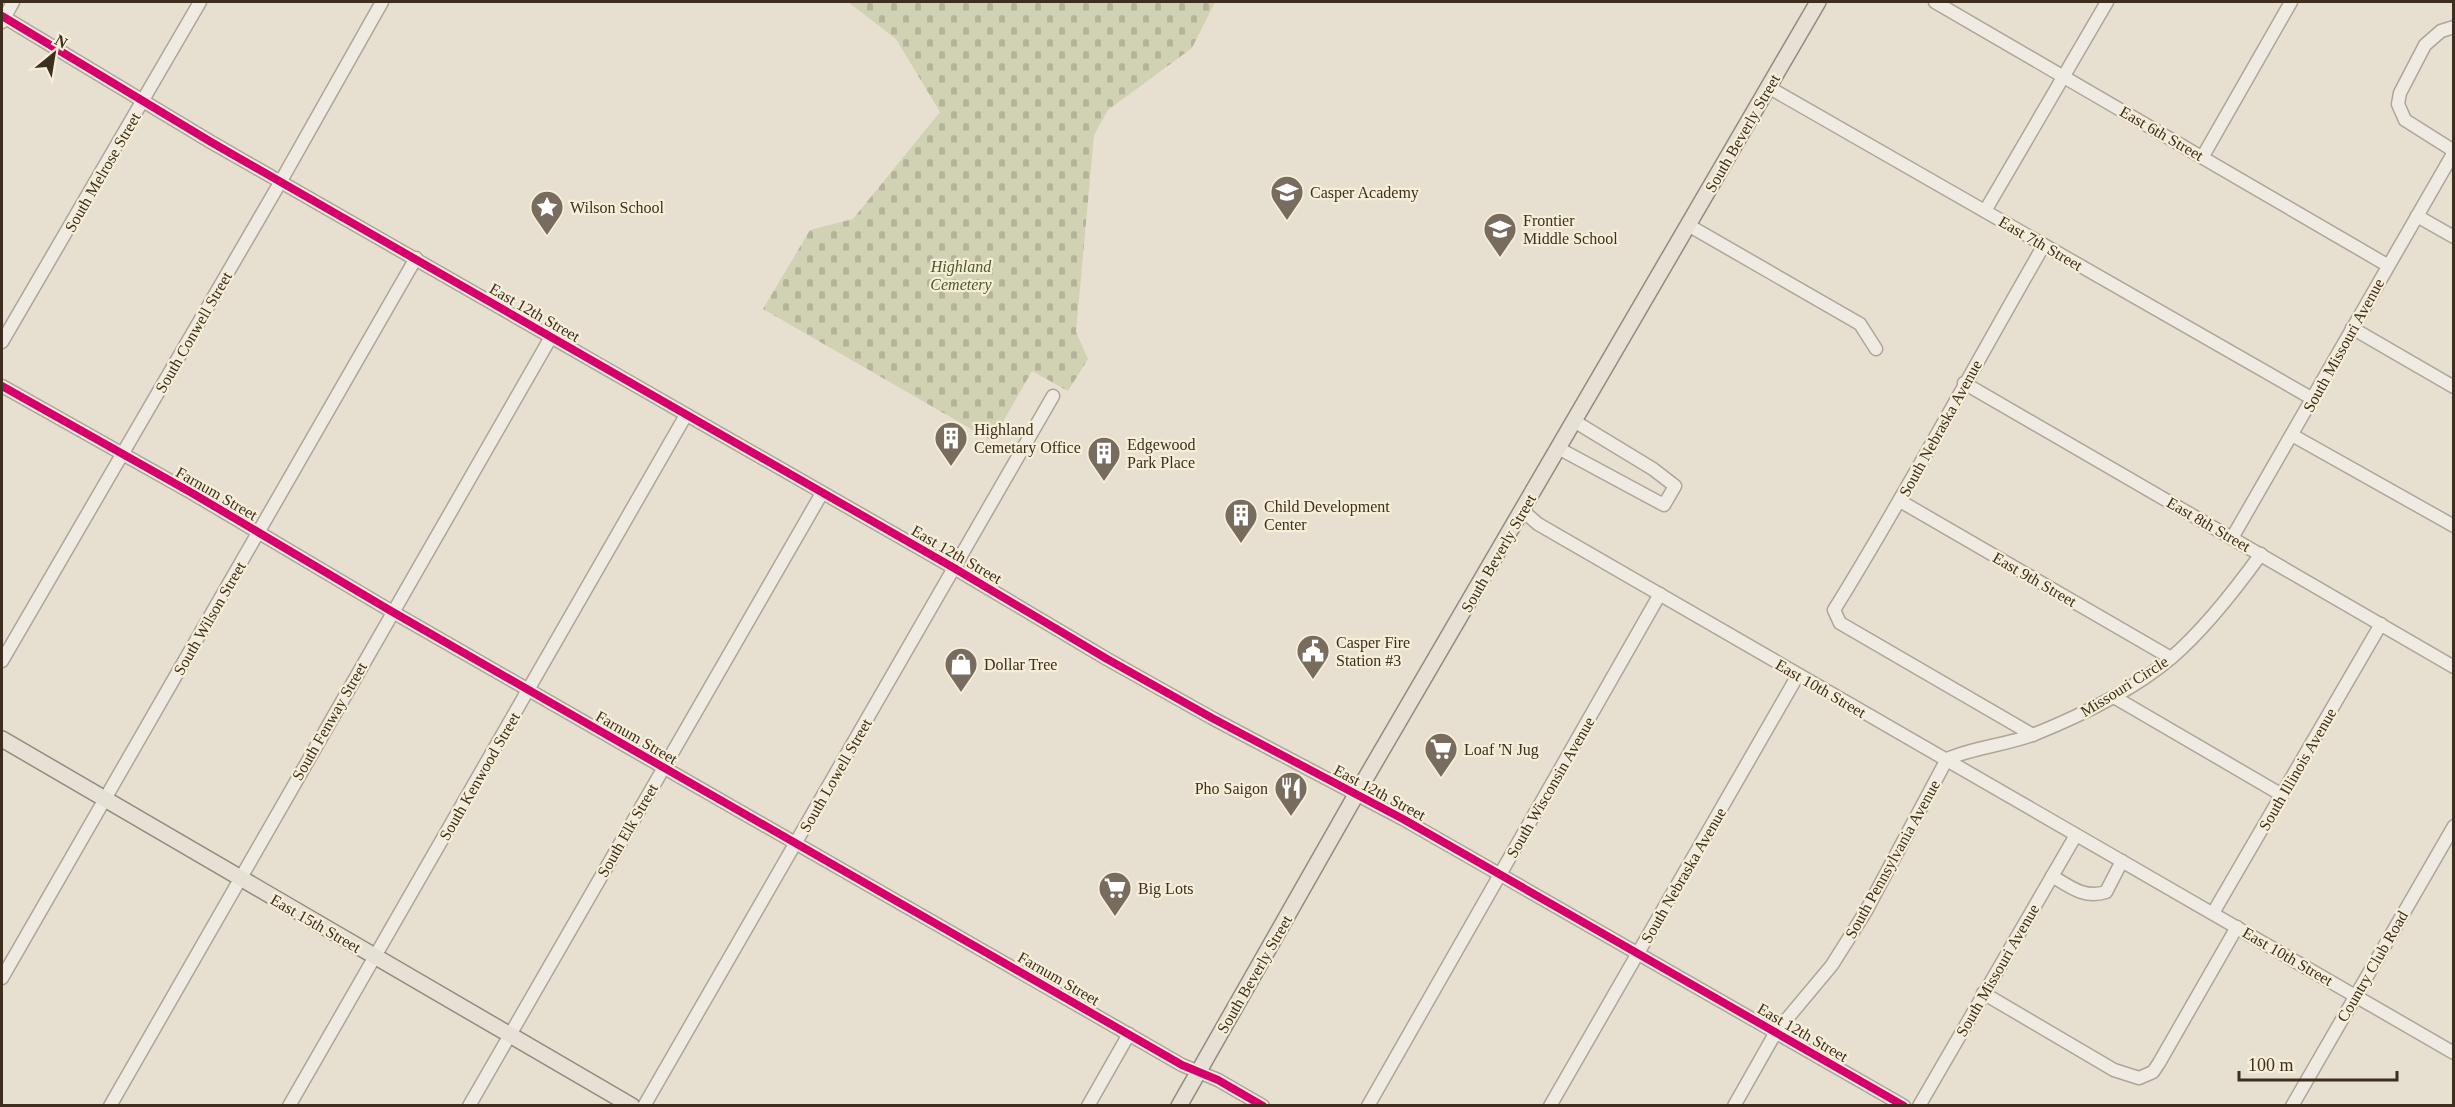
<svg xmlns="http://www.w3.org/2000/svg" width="2455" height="1107" viewBox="0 0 2455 1107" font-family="Georgia,serif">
  <defs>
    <pattern id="cemetery-stones" width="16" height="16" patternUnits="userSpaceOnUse" patternTransform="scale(1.5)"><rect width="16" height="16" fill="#d1d1b3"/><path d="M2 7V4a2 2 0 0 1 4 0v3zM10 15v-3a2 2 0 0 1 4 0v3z" fill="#b4b49a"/></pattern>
  </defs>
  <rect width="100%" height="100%" fill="#e7e0d1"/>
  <path fill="url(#cemetery-stones)" d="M848,2H1215L1192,48L1108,110L1094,135L1076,332L1088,359L1068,391L1032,371L992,441L763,309L810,230L853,219L940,112L896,39Z"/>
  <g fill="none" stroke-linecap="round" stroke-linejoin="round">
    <defs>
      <g id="minor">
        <path d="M1935,2L2387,265"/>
        <path d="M2,16L211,142L954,568L1107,659L1212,718L1403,819L1904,1106"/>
        <path d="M2,22L13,2"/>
        <path d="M2454,27L2441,31L2425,45L2400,93L2398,104L2405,120L2454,151"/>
        <path d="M1768,87L2313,399"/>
        <path d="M2203,156L2291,2"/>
        <path d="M1985,211L2107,2"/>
        <path d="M2417,216L2454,237"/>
        <path d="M1688,225L1860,324L1876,349"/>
        <path d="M2352,328L2454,387"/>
        <path d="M2,342L200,2"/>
        <path d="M1964,383L2454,667"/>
        <path d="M2,386L192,493L391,611L1182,1065L1218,1080L1263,1106"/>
        <path d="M2292,435L2454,526"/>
        <path d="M1558,448L1664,505L1675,486L1653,469L1574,421"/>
        <path d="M1900,501L2171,658"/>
        <path d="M1523,511L1538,524L2454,1053"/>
        <path d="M2232,538L2454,152"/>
        <path d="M2,661L281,181L382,2"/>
        <path d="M2114,697L2282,795"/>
        <path d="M2033,735L1840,623L1834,610C1908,491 1974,366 2044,245"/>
        <path d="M2052,876C2070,887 2085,899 2106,892L2122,861"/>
        <path d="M2213,913L2381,624"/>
        <path d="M2,978L416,258"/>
        <path d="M1983,993L2114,1070L2139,1078L2153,1072L2159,1063L2237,927"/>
        <path d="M110,1106L551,337"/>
        <path d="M289,1106L686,415"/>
        <path d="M469,1106L822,493"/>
        <path d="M644,1106L1053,396"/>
        <path d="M1088,1106L1129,1034"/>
        <path d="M1368,1106L1660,594"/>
        <path d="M1550,1106L1798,675"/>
        <path d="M1734,1106L1776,1032L1832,965L1866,911L1947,759C1975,747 2007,745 2035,734C2082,715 2132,691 2171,658C2205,629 2235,590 2261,554"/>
        <path d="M1919,1106L2076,835"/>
        <path d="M2292,1106L2454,826"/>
      </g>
      <g id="major">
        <path d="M2,739L632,1106"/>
        <path d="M1179,1106L1357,793L1818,2"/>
      </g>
    </defs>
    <use href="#minor" stroke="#ada599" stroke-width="15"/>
    <use href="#major" stroke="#928b80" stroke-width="18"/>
    <use href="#minor" stroke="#efebe3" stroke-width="12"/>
    <use href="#major" stroke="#e6e1d4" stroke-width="15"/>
    <defs>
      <g id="cycleway">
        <path d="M2,16L211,142L954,568L1107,659L1212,718L1403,819L1904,1106"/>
        <path d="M2,386L192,493L391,611L1182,1065L1218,1080L1263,1106"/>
      </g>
    </defs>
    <use href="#cycleway" stroke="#f7eed8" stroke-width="11"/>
    <use href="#cycleway" stroke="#d6006c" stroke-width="8"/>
  </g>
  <defs>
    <symbol id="school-pin" viewBox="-11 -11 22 30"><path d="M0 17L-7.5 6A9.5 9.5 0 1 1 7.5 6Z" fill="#786c5e" stroke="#f7eed8"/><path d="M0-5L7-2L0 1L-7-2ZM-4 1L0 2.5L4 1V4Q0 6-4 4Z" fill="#fff"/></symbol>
    <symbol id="sight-pin" viewBox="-11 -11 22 30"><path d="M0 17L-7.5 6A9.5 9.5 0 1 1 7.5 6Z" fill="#786c5e" stroke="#f7eed8"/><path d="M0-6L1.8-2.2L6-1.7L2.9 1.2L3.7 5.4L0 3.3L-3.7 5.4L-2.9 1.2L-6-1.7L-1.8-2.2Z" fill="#fff"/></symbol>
    <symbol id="building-pin" viewBox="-11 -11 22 30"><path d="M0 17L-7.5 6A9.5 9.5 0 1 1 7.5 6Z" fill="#786c5e" stroke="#f7eed8"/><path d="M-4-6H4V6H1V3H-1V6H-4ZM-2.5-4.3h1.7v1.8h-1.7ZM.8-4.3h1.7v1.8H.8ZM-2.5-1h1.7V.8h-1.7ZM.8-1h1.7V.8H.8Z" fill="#fff"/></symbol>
    <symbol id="civic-pin" viewBox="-11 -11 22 30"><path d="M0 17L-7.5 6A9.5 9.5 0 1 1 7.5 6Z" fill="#786c5e" stroke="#f7eed8"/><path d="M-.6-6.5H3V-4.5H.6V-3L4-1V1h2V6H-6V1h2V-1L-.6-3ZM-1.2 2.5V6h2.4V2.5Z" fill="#fff"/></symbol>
    <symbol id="shop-pin" viewBox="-11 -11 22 30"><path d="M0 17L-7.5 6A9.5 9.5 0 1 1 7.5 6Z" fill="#786c5e" stroke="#f7eed8"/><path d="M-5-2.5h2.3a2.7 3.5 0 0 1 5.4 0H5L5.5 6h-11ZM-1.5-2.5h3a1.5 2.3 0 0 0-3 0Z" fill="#fff"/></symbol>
    <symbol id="supermarket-pin" viewBox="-11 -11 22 30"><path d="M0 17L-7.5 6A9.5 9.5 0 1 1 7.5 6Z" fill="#786c5e" stroke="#f7eed8"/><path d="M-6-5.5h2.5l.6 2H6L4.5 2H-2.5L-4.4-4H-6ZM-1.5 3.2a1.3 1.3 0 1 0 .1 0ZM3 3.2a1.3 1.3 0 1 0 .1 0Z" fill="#fff"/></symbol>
    <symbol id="restaurant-pin" viewBox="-11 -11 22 30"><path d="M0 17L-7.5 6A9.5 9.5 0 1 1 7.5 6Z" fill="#786c5e" stroke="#f7eed8"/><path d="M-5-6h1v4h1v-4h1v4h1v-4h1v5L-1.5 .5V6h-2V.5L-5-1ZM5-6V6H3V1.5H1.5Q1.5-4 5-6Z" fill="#fff"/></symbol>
  </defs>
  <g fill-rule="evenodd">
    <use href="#school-pin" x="1268" y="173" width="38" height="52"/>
    <use href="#sight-pin" x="528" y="188" width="38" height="52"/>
    <use href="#school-pin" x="1481" y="210" width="38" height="52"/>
    <use href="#building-pin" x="932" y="419" width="38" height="52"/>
    <use href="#building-pin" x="1085" y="434" width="38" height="52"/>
    <use href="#building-pin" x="1222" y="496" width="38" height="52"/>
    <use href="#civic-pin" x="1294" y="632" width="38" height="52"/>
    <use href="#shop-pin" x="942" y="645" width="38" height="52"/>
    <use href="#supermarket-pin" x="1422" y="730" width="38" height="52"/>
    <use href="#restaurant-pin" x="1272" y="769" width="38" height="52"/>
    <use href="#supermarket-pin" x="1096" y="869" width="38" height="52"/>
  </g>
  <g text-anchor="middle" stroke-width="4.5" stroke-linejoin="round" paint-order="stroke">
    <g font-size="16" fill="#3d2e20" stroke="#f7eed8">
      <text transform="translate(1742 133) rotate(-60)" y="6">South Beverly Street</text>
      <text transform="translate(2162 133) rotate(30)" y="6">East 6th Street</text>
      <text transform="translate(102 172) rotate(-60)" y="6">South Melrose Street</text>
      <text transform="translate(2041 243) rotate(30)" y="6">East 7th Street</text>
      <text transform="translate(535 312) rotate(30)" y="6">East 12th Street</text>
      <text transform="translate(193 332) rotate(-60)" y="6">South Conwell Street</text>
      <text transform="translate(2343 345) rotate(-61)" y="6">South Missouri Avenue</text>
      <text transform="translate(1940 428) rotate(-61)" y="6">South Nebraska Avenue</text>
      <text transform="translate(217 493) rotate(30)" y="6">Farnum Street</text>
      <text transform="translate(2209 524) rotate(30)" y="6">East 8th Street</text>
      <text transform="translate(1498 553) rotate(-60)" y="6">South Beverly Street</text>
      <text transform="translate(957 554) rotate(30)" y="6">East 12th Street</text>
      <text transform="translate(2035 579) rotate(30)" y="6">East 9th Street</text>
      <text transform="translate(209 618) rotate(-60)" y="6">South Wilson Street</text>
      <text transform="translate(2124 686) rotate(-32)" y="6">Missouri Circle</text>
      <text transform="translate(1821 688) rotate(30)" y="6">East 10th Street</text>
      <text transform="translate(329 721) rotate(-60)" y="6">South Fenway Street</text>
      <text transform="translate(637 737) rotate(30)" y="6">Farnum Street</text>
      <text transform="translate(2297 769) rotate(-60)" y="6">South Illinois Avenue</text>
      <text transform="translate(835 775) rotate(-60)" y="6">South Lowell Street</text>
      <text transform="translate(479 776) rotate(-60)" y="6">South Kenwood Street</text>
      <text transform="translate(1550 787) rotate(-60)" y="6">South Wisconsin Avenue</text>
      <text transform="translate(1380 792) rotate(28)" y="6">East 12th Street</text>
      <text transform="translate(627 830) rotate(-60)" y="6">South Elk Street</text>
      <text transform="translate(1892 859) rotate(-61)" y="6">South Pennsylvania Avenue</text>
      <text transform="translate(1683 875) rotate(-60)" y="6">South Nebraska Avenue</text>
      <text transform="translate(316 923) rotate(30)" y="6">East 15th Street</text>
      <text transform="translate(2288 956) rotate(30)" y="6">East 10th Street</text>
      <text transform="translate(2372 966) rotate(-60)" y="6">Country Club Road</text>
      <text transform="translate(1997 970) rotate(-60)" y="6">South Missouri Avenue</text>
      <text transform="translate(1254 974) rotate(-60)" y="6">South Beverly Street</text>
      <text transform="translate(1059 978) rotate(30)" y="6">Farnum Street</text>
      <text transform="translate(1803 1032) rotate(30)" y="6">East 12th Street</text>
    </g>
    <g font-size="16" fill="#3d2e20" stroke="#f7eed8" text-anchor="start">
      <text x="1310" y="198">Casper Academy</text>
      <text x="570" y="213">Wilson School</text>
      <text x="1523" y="226">Frontier<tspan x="1523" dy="18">Middle School</tspan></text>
      <text x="974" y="435">Highland<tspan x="974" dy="18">Cemetary Office</tspan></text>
      <text x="1127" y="450">Edgewood<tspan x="1127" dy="18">Park Place</tspan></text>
      <text x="1264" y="512">Child Development<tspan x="1264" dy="18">Center</tspan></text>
      <text x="1336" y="648">Casper Fire<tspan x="1336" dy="18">Station #3</tspan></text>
      <text x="984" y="670">Dollar Tree</text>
      <text x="1464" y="755">Loaf 'N Jug</text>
      <text x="1268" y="794" text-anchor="end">Pho Saigon</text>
      <text x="1138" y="894">Big Lots</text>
    </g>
    <g font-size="16" font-style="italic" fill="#4d5a26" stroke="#f7eed8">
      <text x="961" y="272">Highland<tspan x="961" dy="18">Cemetery</tspan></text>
    </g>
  </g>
  <rect width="2455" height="1107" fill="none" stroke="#3d2e20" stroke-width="6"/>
  <g transform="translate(54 54) rotate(30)" stroke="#f7eed8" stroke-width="4.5" paint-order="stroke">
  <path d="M0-4.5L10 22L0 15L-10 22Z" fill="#3d2e20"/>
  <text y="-9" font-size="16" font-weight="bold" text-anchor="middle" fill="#3d2e20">N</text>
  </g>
  <path d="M2239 1071v9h158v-9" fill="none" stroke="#3d2e20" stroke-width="3"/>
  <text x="2248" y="1071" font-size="18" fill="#3d2e20" stroke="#f7eed8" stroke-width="4.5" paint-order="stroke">100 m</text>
</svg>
